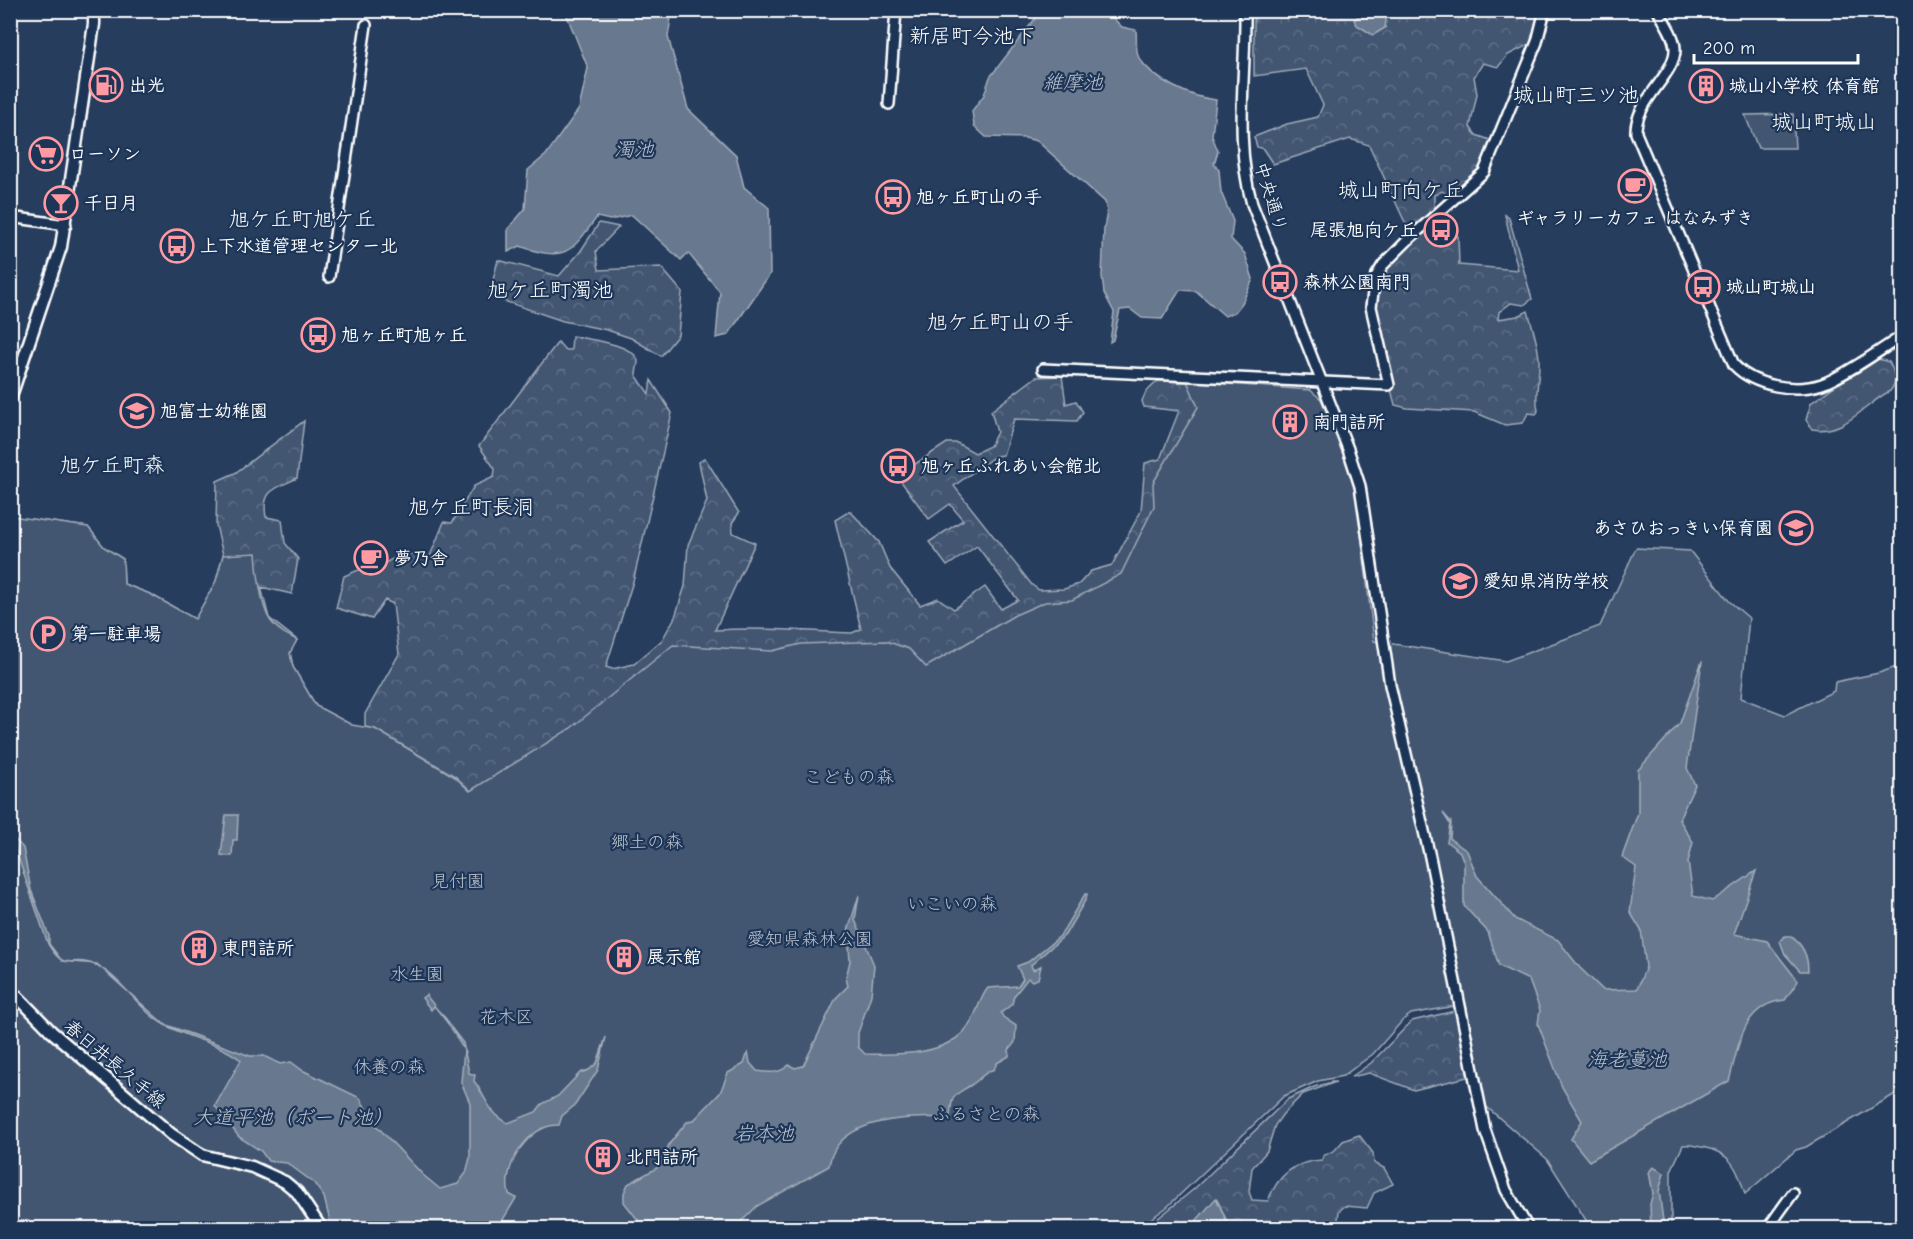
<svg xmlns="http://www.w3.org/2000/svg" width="1913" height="1239" viewBox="0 0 1913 1239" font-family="'Comic Neue','Klee One',sans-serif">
  <defs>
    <pattern id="forest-crowns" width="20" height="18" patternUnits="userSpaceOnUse" patternTransform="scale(1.5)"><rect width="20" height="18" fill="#425672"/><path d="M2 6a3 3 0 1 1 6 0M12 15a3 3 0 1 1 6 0" fill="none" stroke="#5e6f87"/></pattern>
  </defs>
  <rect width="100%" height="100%" fill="#263d5e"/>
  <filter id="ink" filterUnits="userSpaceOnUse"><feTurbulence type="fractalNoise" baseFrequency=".0167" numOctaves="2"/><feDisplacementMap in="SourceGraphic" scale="12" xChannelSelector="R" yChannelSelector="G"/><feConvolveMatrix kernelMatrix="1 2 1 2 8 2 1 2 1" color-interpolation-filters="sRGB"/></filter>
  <g filter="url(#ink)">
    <g fill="url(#forest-crowns)" stroke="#a0aab8" stroke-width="1.5">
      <path d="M1254,11H1540L1530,44L1508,55L1498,67L1483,63L1474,77L1477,94L1470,127L1476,135L1493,141L1482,170L1451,197L1442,191L1434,195V212L1410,233L1369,145L1350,139L1273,164L1263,149L1257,147L1254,137L1287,124L1318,117L1323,105L1306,69L1254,76Z"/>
      <path d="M1505,215L1509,218L1532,299L1524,305L1511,303L1499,312L1498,319L1518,316L1528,311C1532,326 1538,343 1539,359C1540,377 1534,395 1538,411L1536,414L1528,413L1523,423L1505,425L1474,412L1407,408L1395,405C1387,371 1363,310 1378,278C1387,259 1410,243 1426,228L1458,236L1459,265L1518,270Z"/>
      <path d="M599,223L619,227L596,251L599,270L661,267L682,292L678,335L661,356L631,338L607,330L563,321L489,296L498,260L559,276L580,252Z"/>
      <path d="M572,336C587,339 634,344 638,361C638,365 636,371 636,375L649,394L651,380L672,413L634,578L606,667L612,669L634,664L662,640L675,617L685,586L688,545L707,501L699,462L705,458L739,513L732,523L733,533L755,543L715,630C762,627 805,631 852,633L861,629L835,520L850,511L879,542L890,568L920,605L938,598L954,609L985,587L1001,609L1018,600L977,546L947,566L929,542L963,520L950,504L929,519L897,476L947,443H957L975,453L990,446L997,432L991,411L1036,377L1062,376L1066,404L1076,401L1083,412L1077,421L1014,419L1003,455L995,456L954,486L1032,585L1039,590L1064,589L1079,584L1091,571L1112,565L1141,511L1145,463L1160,459L1179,411L1144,407L1142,401L1146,392L1158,381L1235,384L1242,397L1270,407L1253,452L1212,448L1169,580L1164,608L1181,611L1188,607L1193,613L1138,652L1121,699C1114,707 1105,709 1096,713C1077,723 1073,750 1069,769L1050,781L1037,758L1031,753C1008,747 960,724 939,735L898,703L893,693L874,682L855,681L828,691L809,690L746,671L687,672L676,679L672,700L654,723L624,731L593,751L575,776L564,800L535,816L521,831L475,854C462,849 455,842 455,827L452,824L420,832L387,801C367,795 350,815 330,819C323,786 309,800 285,789C276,785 268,775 259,770C243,761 217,767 199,769C199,741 225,733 247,723L251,669L222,666L223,632L165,627L145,649L126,678H99L64,671L87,579L66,560L40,554L11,539L10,516L88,527L104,547L123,559L124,584L150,594L195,619L216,581L223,555L216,525L217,481L235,473L304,421L297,478C276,489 261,489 266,517L282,520L285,543L298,559L292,594L261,587L269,618L297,640L290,652L293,667L316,706L352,725L369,745L408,775L439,794L454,797L470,790L455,776L375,729L365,727V714L399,654L393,604L385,600L372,619L336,608L344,576L371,565H381L404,553L430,556L444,522L452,523L474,486L494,477L495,469L479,446L558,342L565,350H571Z"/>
      <path d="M1878,359L1889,362C1894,372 1899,381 1890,391C1863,405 1845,435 1812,429L1806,420L1811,403L1868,362Z"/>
      <path d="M1455,1011L1471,1073L1467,1077L1414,1090L1369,1073L1351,1077L1371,1063L1412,1021Z"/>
      <path d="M1332,1082H1336L1303,1094L1283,1114L1275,1125L1267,1151L1252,1168L1249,1192L1252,1200L1268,1201C1277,1176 1295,1161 1322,1160L1323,1156L1335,1150L1343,1141L1359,1135L1373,1153L1374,1163L1384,1168L1393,1184L1374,1193L1367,1208L1345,1206L1339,1211L1337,1228H1224L1228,1224L1217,1199L1190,1228H1146L1194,1189L1288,1099L1314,1087Z"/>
    </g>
    <g fill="#425672" stroke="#a0aab8" stroke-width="1.5">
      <path d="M1793,114L1795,148H1758L1745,115Z"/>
      <path d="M1187,381L1310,390L1321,399L1355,485L1374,641L1506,661L1600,626L1636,548L1690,551L1729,601L1749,618L1741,698L1785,715L1834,691L1835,682L1879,673L1902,665V1090L1806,1147L1796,1150L1745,1194C1738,1168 1730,1152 1702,1147C1695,1146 1690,1144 1683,1145L1671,1171V1228H1591L1547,1159L1481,1102L1466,1004L1411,1014L1403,1020L1373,1054L1343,1076L1318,1081L1284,1096L1167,1207L1138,1228H11V516L88,527L104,547L123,559L124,584L150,594L195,619L216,581L223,555L256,553C257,571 261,606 270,620C277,630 287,635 297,640L290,653L293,667L316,706L352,725L375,729L455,777L470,791L571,728L673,645L772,651L801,644L886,641L909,649L926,667L1015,615L1045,602L1072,600L1121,574L1154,506L1153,483L1198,407Z"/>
    </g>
    <g fill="#67788e" stroke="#a4aebb" stroke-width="1.5">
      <path d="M1366,10L1387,11L1385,28L1373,35L1357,25L1354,20Z"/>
      <path d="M565,11H672L668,37L688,109L736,155L744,187L769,208L770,274L728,335L716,338L720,292L688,253L681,260L632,215L610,220L597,217C570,254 565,262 520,246L508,252V229L525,209L528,170L546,155L579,109L588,68Z"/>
      <path d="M1041,11H1106L1122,27L1136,30C1137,38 1135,51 1139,58C1154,81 1190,97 1216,100L1212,136L1218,151L1214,164L1219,170L1221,192L1233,221L1231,239L1245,254L1253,279L1242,303L1235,312L1225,316L1196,291L1180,290L1162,319L1142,318L1130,309L1120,310L1113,340L1110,342L1114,312L1104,293L1102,276L1104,228L1107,212L1105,202L1037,141L1025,138L986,137L974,126L972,111L984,95L990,77Z"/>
      <path d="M1702,661L1687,768L1695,785L1679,819L1693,842L1688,862L1693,896L1712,901L1756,871L1734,934L1767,941L1798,981L1785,1000C1742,1004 1739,1046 1729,1081L1589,1161L1571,1139L1582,1121L1562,1087L1538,1024L1540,1010L1529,980L1499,966L1488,932L1464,906V863L1460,852L1447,842L1450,824L1443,813L1451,822L1450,839L1467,851L1477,876L1515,919L1558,940L1580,968L1603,990L1637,989L1646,967L1641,930L1630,912L1636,867L1622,857L1638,813V770L1680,723Z"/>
      <path d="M226,815H238L237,840H233L232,856L221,855Z"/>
      <path d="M10,834L23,848L31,890L49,936V944L62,961L97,964L164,1024L250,1056H264L280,1064L291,1062L302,1070L360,1098L374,1123L423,1175L440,1189L458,1184L466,1173L470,1158V1103L461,1082L464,1050L446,1019L434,1006L431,1010L422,998L426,995L463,1043L469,1073L475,1075L474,1081C487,1098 487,1112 508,1123L536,1112L542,1104L558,1096L580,1073L589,1070L597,1063L606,1037L598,1070L575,1105L562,1116L559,1125C530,1123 501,1167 509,1194L516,1198L501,1223L491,1228H337L331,1225L324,1197L314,1183L287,1163L268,1161L261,1151L239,1137L215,1106L241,1060C218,1042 190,1039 165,1025C140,1012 121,976 95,965C71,954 67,975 48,944Z"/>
      <path d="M1085,894H1087L1086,899L1065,935L1031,965L1033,970L1041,966L1038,979L1032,981L1028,978L1014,996L1012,1004L1001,1013L1003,1017L1016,1026L1015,1042L1009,1050V1056L997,1063L994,1069C981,1074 980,1080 971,1085C952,1097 952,1093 950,1118C910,1116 836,1117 829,1166L757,1206L735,1228H644L624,1202V1193L628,1184L657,1168L670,1143L687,1122L693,1121L720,1093L728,1073L744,1064L748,1052L750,1063L757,1071C769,1073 780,1074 789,1065L795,1068L803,1066L836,998L848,986L846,978L850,961L848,931L859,895L855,920L874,965L871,995L858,1033V1047L865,1054C897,1055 949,1056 969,1025C977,1014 979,999 988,988L1018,986L1023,979L1017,966L1028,962L1060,936Z"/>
      <path d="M1785,936H1790C1803,944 1808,957 1808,971H1800L1785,954L1780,941Z"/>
      <path d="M1653,1167L1664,1173L1659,1191L1664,1228H1651L1650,1204L1653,1193L1649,1172Z"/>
      <path d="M1216,1198L1228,1224L1224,1228H1190Z"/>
    </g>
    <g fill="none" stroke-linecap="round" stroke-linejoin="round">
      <defs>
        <g id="secondary">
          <path d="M1245,10C1246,76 1234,140 1252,204L1348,449L1360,486L1390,685L1430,857L1485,1130L1506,1190L1528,1228"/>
          <path d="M1658,10C1664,22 1675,36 1675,49C1676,74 1634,102 1636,133L1734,365C1754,386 1794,393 1822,384C1843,377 1882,349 1902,336"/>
          <path d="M889,104L896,10"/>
          <path d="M10,217L66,225"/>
          <path d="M329,277L366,25"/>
          <path d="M1043,369L1389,385L1371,307L1375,278L1383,265L1409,239L1484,172L1537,42L1545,10"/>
          <path d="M1768,1228L1793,1193"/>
        </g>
        <g id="primary">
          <path d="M10,399L61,247L94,24V10"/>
          <path d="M10,989L52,1032L171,1134L202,1155L252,1167L285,1182L297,1192L321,1228"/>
        </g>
      </defs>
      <use href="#secondary" stroke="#fff" stroke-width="14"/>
      <use href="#primary" stroke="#fff" stroke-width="15"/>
      <use href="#secondary" stroke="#1d3557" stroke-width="9"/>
      <use href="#primary" stroke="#1d3557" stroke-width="10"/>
    </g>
  </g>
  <defs>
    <symbol id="fuel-ring" viewBox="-11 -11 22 22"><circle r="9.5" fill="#1d3557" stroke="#ff9aa2" stroke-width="1.5"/><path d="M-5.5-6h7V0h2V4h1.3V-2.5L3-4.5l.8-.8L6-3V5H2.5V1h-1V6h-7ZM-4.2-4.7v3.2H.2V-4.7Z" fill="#ff9aa2"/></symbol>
    <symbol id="building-ring" viewBox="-11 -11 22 22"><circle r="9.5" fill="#1d3557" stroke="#ff9aa2" stroke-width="1.5"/><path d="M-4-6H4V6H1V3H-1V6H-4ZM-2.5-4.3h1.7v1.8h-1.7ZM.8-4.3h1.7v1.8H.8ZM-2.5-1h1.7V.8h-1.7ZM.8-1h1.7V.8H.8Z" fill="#ff9aa2"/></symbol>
    <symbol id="supermarket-ring" viewBox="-11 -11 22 22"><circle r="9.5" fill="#1d3557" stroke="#ff9aa2" stroke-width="1.5"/><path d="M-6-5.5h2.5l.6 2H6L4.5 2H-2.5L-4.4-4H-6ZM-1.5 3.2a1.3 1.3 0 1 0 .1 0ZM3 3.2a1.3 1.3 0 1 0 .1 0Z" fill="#ff9aa2"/></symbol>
    <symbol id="cafe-ring" viewBox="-11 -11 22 22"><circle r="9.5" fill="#1d3557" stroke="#ff9aa2" stroke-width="1.5"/><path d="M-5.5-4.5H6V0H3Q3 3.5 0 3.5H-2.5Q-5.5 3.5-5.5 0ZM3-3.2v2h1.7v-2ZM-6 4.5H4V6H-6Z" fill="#ff9aa2"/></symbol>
    <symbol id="bus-ring" viewBox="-11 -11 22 22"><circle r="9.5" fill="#1d3557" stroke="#ff9aa2" stroke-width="1.5"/><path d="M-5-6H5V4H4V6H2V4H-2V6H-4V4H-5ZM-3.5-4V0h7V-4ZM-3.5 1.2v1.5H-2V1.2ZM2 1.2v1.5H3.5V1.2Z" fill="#ff9aa2"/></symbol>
    <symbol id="bar-ring" viewBox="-11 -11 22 22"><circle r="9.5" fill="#1d3557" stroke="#ff9aa2" stroke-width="1.5"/><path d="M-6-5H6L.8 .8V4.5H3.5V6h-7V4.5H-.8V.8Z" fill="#ff9aa2"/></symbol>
    <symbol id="school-ring" viewBox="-11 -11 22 22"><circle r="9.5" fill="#1d3557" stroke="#ff9aa2" stroke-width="1.5"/><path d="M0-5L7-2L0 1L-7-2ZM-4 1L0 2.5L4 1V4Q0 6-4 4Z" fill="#ff9aa2"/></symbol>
    <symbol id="parking-ring" viewBox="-11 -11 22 22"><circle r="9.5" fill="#1d3557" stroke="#ff9aa2" stroke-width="1.5"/><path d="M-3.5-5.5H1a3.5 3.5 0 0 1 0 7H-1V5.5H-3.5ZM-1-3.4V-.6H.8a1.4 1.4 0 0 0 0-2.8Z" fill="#ff9aa2"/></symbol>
  </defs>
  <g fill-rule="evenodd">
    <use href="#fuel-ring" x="87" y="66" width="38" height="38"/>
    <use href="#building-ring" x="1687" y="67" width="38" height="38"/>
    <use href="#supermarket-ring" x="27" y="135" width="38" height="38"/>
    <use href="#cafe-ring" x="1616" y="167" width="38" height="38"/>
    <use href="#bus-ring" x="874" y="178" width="38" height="38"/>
    <use href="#bar-ring" x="42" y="184" width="38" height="38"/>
    <use href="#bus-ring" x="1422" y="211" width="38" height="38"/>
    <use href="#bus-ring" x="158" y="227" width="38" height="38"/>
    <use href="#bus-ring" x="1261" y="263" width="38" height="38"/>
    <use href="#bus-ring" x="1684" y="268" width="38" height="38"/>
    <use href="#bus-ring" x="299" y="316" width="38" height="38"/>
    <use href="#school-ring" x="118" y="392" width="38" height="38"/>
    <use href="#building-ring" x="1271" y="403" width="38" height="38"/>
    <use href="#bus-ring" x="879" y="447" width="38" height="38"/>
    <use href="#school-ring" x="1777" y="509" width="38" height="38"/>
    <use href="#cafe-ring" x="352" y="539" width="38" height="38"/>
    <use href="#school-ring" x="1441" y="562" width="38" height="38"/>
    <use href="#parking-ring" x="29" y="615" width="38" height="38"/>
    <use href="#building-ring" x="180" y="929" width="38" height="38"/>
    <use href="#building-ring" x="605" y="938" width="38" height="38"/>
    <use href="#building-ring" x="584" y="1138" width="38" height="38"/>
  </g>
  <g text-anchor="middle" stroke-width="4.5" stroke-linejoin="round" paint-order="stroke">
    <g font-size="18" font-weight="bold" fill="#fff" stroke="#1d3557" text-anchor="start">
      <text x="129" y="91">出光</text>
      <text x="1729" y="92">城山小学校 体育館</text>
      <text x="69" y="160">ローソン</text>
      <text x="916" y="203">旭ヶ丘町山の手</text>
      <text x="84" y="209">千日月</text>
      <text x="1635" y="224" text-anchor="middle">ギャラリーカフェ はなみずき</text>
      <text x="1418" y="236" text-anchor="end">尾張旭向ケ丘</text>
      <text x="200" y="252">上下水道管理センター北</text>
      <text x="1303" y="288">森林公園南門</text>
      <text x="1726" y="293">城山町城山</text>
      <text x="341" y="341">旭ヶ丘町旭ヶ丘</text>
      <text x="160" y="417">旭富士幼稚園</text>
      <text x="1313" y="428">南門詰所</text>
      <text x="921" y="472">旭ヶ丘ふれあい会館北</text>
      <text x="1773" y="534" text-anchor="end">あさひおっきい保育園</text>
      <text x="394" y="564">夢乃舎</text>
      <text x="1483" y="587">愛知県消防学校</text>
      <text x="71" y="640">第一駐車場</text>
      <text x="222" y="954">東門詰所</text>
      <text x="647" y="963">展示館</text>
      <text x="626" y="1163">北門詰所</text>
    </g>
    <g font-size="18" fill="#fff" stroke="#1d3557">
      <text transform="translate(1271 197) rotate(73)" y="6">中央通り</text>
      <text transform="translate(115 1064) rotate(40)" y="6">春日井長久手線</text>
    </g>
    <g font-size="18" fill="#bdc4ce" stroke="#1d3557">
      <text x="849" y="783">こどもの森</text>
      <text x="647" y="848">郷土の森</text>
      <text x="458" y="887">見付園</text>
      <text x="952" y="910">いこいの森</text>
      <text x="810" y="945">愛知県森林公園</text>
      <text x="417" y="980">水生園</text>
      <text x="506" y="1023">花木区</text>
      <text x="389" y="1073">休養の森</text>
      <text x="986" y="1120">ふるさとの森</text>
    </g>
    <g font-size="20" font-style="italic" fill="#bbc2cc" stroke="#1d3557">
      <text x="1073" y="89">維摩池</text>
      <text x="634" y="156">濁池</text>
      <text x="1627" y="1066">海老蔓池</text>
      <text x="293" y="1124">大道平池（ボート池）</text>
      <text x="764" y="1140">岩本池</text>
    </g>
    <g font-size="21" fill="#fff" stroke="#1d3557">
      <text x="972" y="43">新居町今池下</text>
      <text x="1576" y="102">城山町三ツ池</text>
      <text x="1824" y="129">城山町城山</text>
      <text x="1401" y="197">城山町向ケ丘</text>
      <text x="302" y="226">旭ケ丘町旭ケ丘</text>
      <text x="550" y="297">旭ケ丘町濁池</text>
      <text x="1000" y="329">旭ケ丘町山の手</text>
      <text x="112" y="472">旭ケ丘町森</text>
      <text x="471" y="514">旭ケ丘町長洞</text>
    </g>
  </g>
  <rect width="1913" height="1239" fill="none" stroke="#1d3557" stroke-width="36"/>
  <rect x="18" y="18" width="1877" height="1203" fill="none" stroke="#fff" stroke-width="2" filter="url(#ink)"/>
  <path d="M1694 54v9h164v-9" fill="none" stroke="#ffffff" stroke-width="3"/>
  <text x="1703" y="54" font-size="18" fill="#ffffff" stroke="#1d3557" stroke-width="4.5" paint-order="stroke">200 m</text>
</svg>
